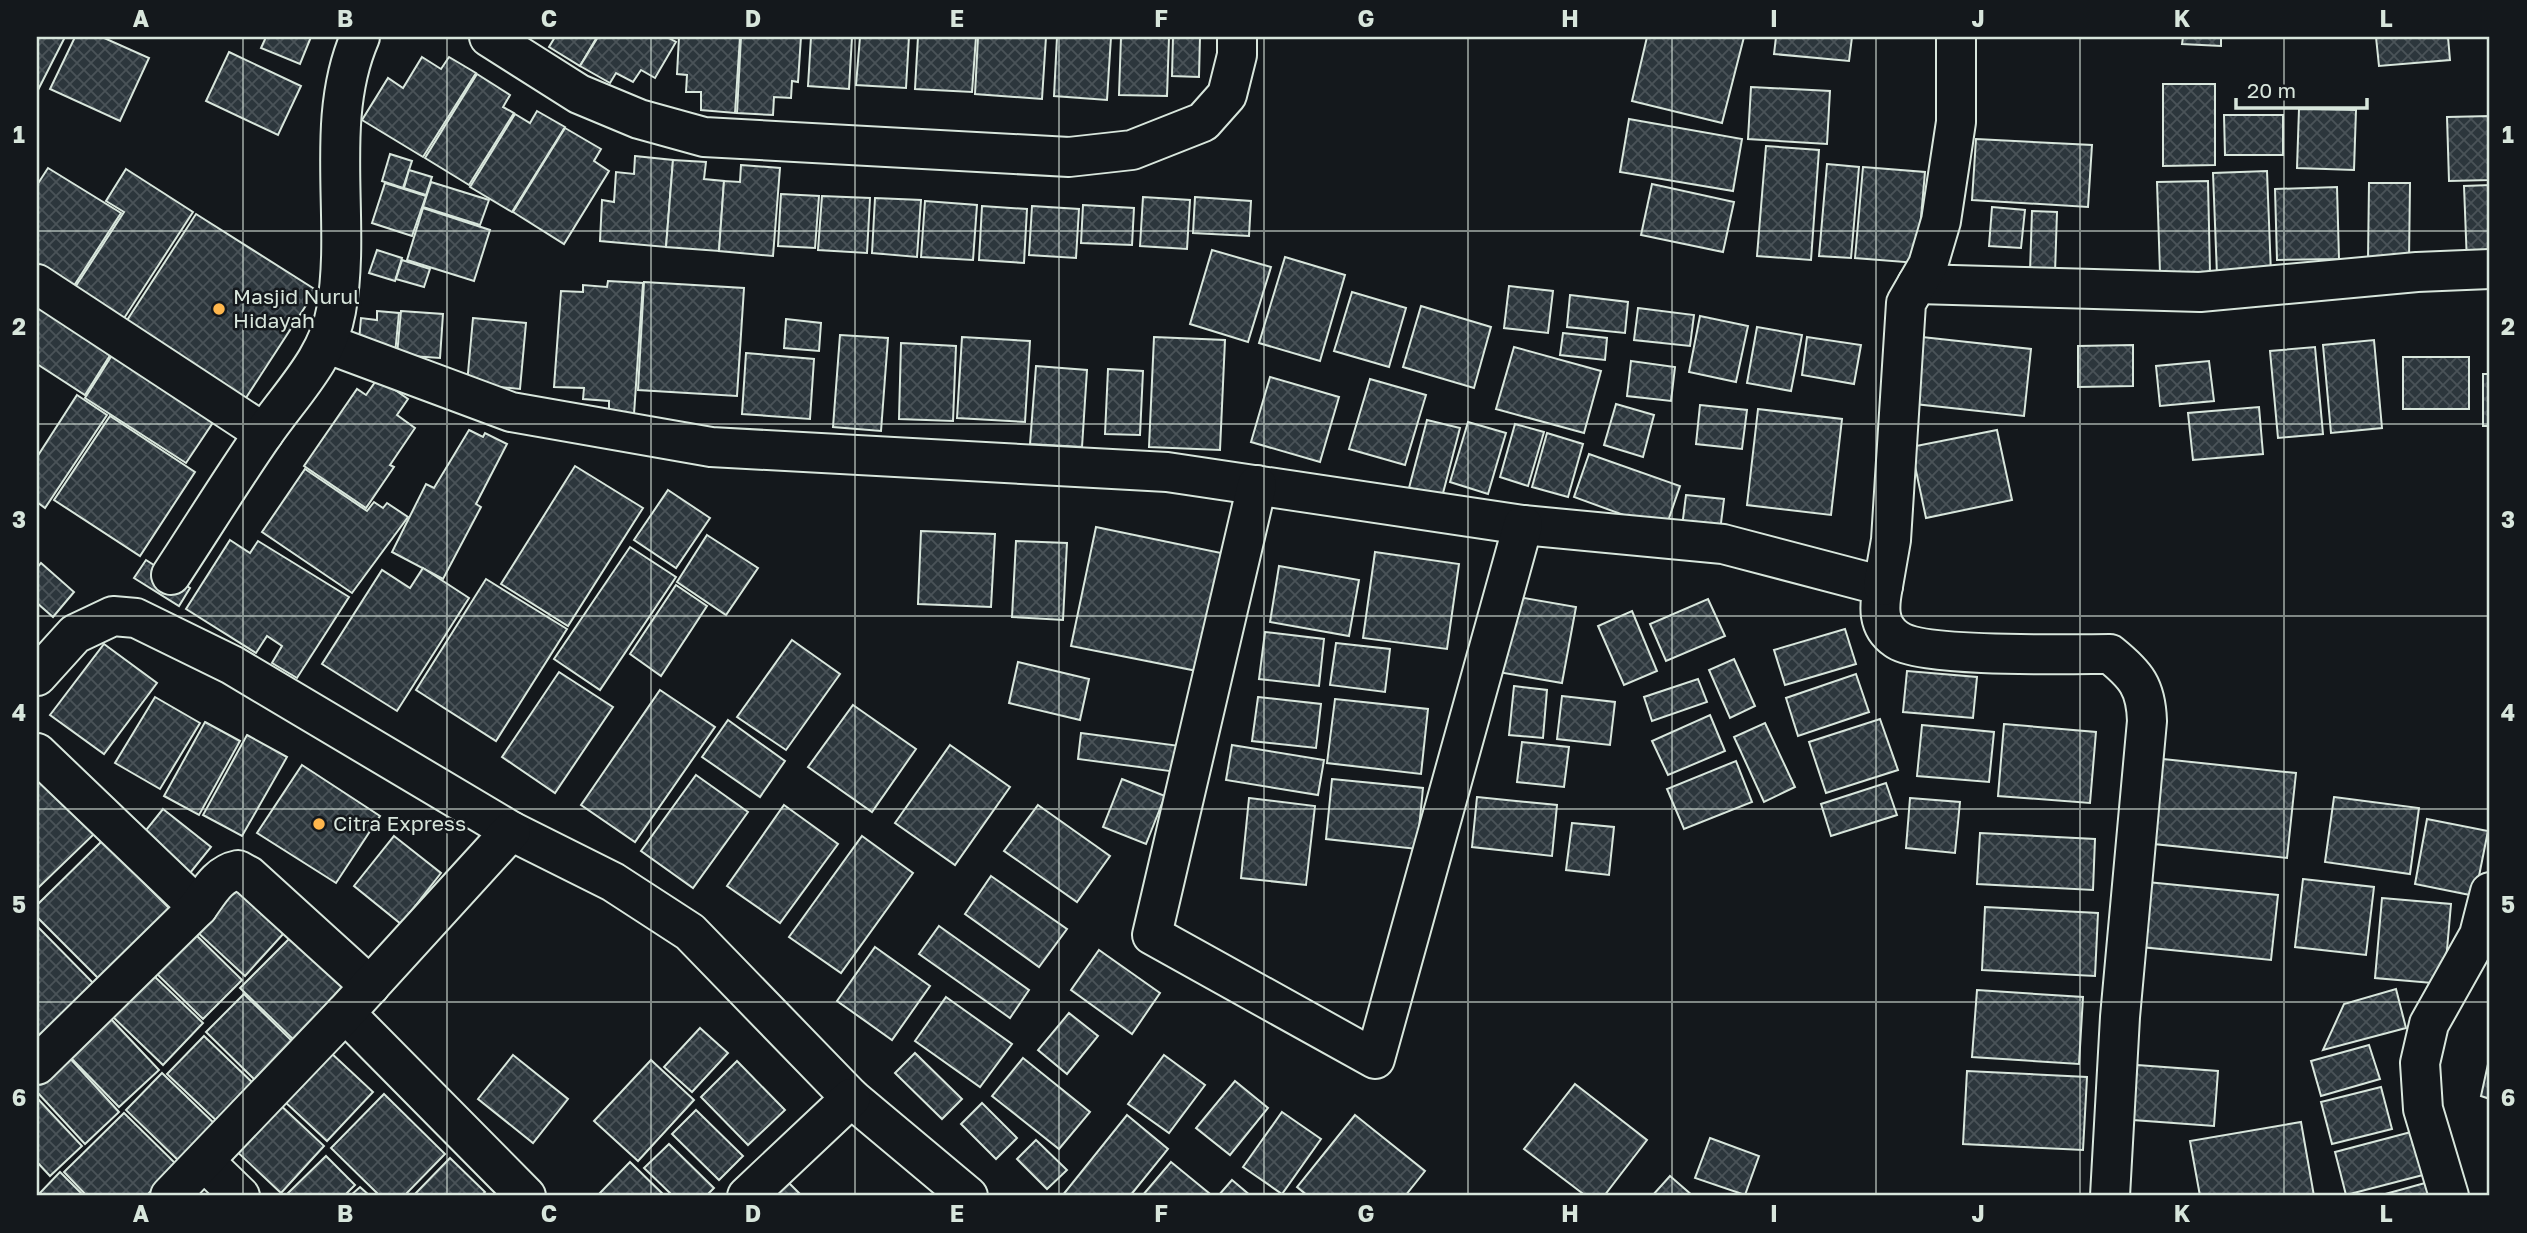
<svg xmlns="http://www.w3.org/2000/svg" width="2527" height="1233" viewBox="0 0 2527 1233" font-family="'Golos Text',sans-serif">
  <defs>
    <pattern id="building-cross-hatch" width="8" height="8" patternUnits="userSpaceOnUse" patternTransform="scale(1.75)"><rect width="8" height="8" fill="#2c363c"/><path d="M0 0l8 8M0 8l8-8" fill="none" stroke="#4a5358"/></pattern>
  </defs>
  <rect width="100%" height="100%" fill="#14181c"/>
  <g fill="url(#building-cross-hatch)" stroke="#d8e6dc" stroke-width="2">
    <path d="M37,37H65L37,92Z"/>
    <path d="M75,37H102L149,58L120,121L50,89Z"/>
    <path d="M266,37H311L300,64L261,48Z"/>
    <path d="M555,37H597L580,66L549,47Z"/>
    <path d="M598,37H667L676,42L655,78L641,70L633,82L616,73L610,83L580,66Z"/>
    <path d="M679,37H740L735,113L701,110V92H686L687,75L677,74Z"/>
    <path d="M741,37H801L798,82L792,81L791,98L774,97L773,115L737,113Z"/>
    <path d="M811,37H852L849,89L808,86Z"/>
    <path d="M860,37H909L906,88L856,85Z"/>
    <path d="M918,37H976L972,92L915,89Z"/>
    <path d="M978,37H1046L1042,99L975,94Z"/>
    <path d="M1057,37H1111L1107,100L1054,96Z"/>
    <path d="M1121,37H1169L1167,96L1119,95Z"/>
    <path d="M1173,37H1200L1199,77L1172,76Z"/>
    <path d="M1647,37H1744L1722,123L1632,101Z"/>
    <path d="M1776,37H1852L1849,61L1774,54Z"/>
    <path d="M2183,37H2221V46L2182,44Z"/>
    <path d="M2376,37H2448L2450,60L2379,66Z"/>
    <path d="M229,52L301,86L278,135L206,101Z"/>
    <path d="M422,57L441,69L449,57L476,73L423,157L362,120L388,78L403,88Z"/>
    <path d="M477,74L510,95L503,107L514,113L469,185L425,158Z"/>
    <path d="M2163,84H2215V165L2163,166Z"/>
    <path d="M1751,87L1830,91L1827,144L1748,139Z"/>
    <path d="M2299,109L2356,110L2354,170L2297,168Z"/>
    <path d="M537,111L565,127L512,212L470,187L515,114L530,123Z"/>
    <path d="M2224,115H2283V155H2225Z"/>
    <path d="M2490,116V180L2449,181L2447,117Z"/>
    <path d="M1629,119L1742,139L1733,191L1620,172Z"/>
    <path d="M565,128L601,149L594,161L609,171L564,244L513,212Z"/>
    <path d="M1976,139L2092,145L2088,207L1972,200Z"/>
    <path d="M1766,146L1819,150L1811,260L1757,256Z"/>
    <path d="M390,154L412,161L403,188L382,181Z"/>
    <path d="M635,156L673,160L666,247L600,241L602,200L614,202L616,172L634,174Z"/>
    <path d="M673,160L706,162L704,179L724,181L719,251L666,247Z"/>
    <path d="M1827,164L1859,167L1851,258L1819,256Z"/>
    <path d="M741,165L780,168L773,256L719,251L724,181L740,182Z"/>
    <path d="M1863,167L1925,172L1917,263L1855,258Z"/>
    <path d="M48,168L121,213L68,295L37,275V185Z"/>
    <path d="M126,169L193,212L119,326L70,295L124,212L106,201Z"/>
    <path d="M409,170L432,177L426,195L404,188Z"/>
    <path d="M2267,171L2271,274L2217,275L2213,173Z"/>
    <path d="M2208,181L2210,272L2160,273L2157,182Z"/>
    <path d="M431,182L489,200L480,225L423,207Z"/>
    <path d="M385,183L426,196L412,236L372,223Z"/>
    <path d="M2369,183H2410L2409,261L2368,260Z"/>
    <path d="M1652,184L1734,202L1723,252L1641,235Z"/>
    <path d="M2490,185V262L2467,263L2464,186Z"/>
    <path d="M2337,187L2339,259L2277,260L2275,189Z"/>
    <path d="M781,194L819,196L815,248L778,246Z"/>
    <path d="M822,196L870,198L867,253L818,250Z"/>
    <path d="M1143,197L1190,200L1187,249L1140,246Z"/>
    <path d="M1195,197L1251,201L1249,236L1193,233Z"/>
    <path d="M875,198L921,200L917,257L872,253Z"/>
    <path d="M925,201L977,205L973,260L921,257Z"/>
    <path d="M1083,205L1134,208L1132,245L1081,243Z"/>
    <path d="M982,206L1027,209L1024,263L979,260Z"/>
    <path d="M1032,206L1079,209L1076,258L1029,255Z"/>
    <path d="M1992,207L2025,210L2021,248L1989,246Z"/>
    <path d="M423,208L490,230L474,281L407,260Z"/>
    <path d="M2032,211L2057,212L2055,273L2030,272Z"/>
    <path d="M196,214L316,290L242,404L122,328Z"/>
    <path d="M377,250L402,258L395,281L369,273Z"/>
    <path d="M1212,250L1271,267L1248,342L1190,324Z"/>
    <path d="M1285,257L1345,275L1320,361L1259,343Z"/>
    <path d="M402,260L430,269L424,287L396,279Z"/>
    <path d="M608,281L643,283L634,414L609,413V401L583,399L584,388L554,387L561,291L583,292V285L607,287Z"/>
    <path d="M644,282L744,288L737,396L638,390Z"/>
    <path d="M1509,286L1553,291L1548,333L1504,328Z"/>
    <path d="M1352,292L1406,308L1389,367L1334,351Z"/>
    <path d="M1570,295L1628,302L1625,333L1567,327Z"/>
    <path d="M37,300L114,349L85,395L37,364Z"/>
    <path d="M1421,306L1491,327L1474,388L1403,367Z"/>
    <path d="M1638,308L1694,315L1690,346L1634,340Z"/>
    <path d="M377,311L399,313L395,354L358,351L361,318L377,320Z"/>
    <path d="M401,311L443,314L440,358L397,355Z"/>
    <path d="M1700,316L1748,326L1736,382L1689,372Z"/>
    <path d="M473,318L526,323L520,389L467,384Z"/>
    <path d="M786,319L821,323L819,351L784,348Z"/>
    <path d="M1757,327L1802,335L1791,391L1747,383Z"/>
    <path d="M1563,333L1607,338L1605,360L1560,355Z"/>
    <path d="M840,335L888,338L881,431L833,427Z"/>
    <path d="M962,337L1030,341L1025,422L957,418Z"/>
    <path d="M1154,337L1225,340L1220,450L1149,447Z"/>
    <path d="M1807,337L1861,345L1854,384L1802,375Z"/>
    <path d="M1922,337L2031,349L2024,416L1915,404Z"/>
    <path d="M2374,340L2382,428L2331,433L2323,345Z"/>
    <path d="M901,343L956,346L953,421L899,419Z"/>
    <path d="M2133,345V386L2078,387V346Z"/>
    <path d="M1514,347L1601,371L1584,433L1496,409Z"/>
    <path d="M2315,347L2323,434L2278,438L2270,351Z"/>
    <path d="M114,352L216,418L186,463L85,398Z"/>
    <path d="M746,353L814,359L810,419L742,414Z"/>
    <rect x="2403" y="357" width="66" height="52"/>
    <path d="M1631,361L1675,367L1671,401L1627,396Z"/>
    <path d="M2209,361L2214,401L2160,406L2156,366Z"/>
    <path d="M1036,366L1087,370L1082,447L1030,444Z"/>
    <path d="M1108,369L1143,371L1140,435L1105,434Z"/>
    <rect x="2483" y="374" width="7" height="52"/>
    <path d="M1270,377L1339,397L1320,462L1251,442Z"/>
    <path d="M378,378L408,399L397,415L415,428L390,465L394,467L366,508L304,466L357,389L366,395Z"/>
    <path d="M1370,379L1426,395L1405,465L1349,449Z"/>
    <path d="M77,395L107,415L45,508L37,502V457Z"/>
    <path d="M1616,404L1654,415L1643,457L1604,445Z"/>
    <path d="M1700,405L1747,410L1742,449L1696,444Z"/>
    <path d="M2259,407L2263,454L2193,460L2188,413Z"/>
    <path d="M1758,409L1842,419L1831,515L1747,505Z"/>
    <path d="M110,416L195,472L140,556L54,500Z"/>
    <path d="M1427,420L1460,428L1442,497L1409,488Z"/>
    <path d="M1468,422L1506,433L1488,494L1450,482Z"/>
    <path d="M1515,424L1544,432L1528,486L1500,477Z"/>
    <path d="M469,430L483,437L485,433L507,444L476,504L481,507L443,579L392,552L426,484L434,488Z"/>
    <path d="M1997,430L2012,500L1926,518L1911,447Z"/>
    <path d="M1547,433L1583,444L1568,497L1532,487Z"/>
    <path d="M1589,454L1680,486L1665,530L1574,497Z"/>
    <path d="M575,466L643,508L568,626L501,584Z"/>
    <path d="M305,469L367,511L374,502L383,508L387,503L408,517L352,593L262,532Z"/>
    <path d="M668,490L710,518L676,568L634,540Z"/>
    <path d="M1686,495L1724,499L1720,531L1682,527Z"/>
    <path d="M1096,527L1221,553L1197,671L1071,646Z"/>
    <path d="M921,531L995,534L991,607L918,604Z"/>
    <path d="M707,535L758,568L726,615L677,582Z"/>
    <path d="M230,540L250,553L258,541L349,597L297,678L272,663L282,646L267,636L256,653L186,609Z"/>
    <path d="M1016,541L1067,543L1063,620L1012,617Z"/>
    <path d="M630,547L676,577L600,690L554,659Z"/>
    <path d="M1375,552L1459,564L1447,649L1363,638Z"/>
    <path d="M146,560L190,588L179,606L134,578Z"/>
    <path d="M41,563L74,592L53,617L37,603V568Z"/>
    <path d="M1279,566L1359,580L1349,636L1270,622Z"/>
    <path d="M423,568L469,598L397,711L322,664L382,570L410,588Z"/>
    <path d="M486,579L567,629L496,741L416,690Z"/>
    <path d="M676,585L707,606L661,676L630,654Z"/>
    <path d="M1512,596L1576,607L1562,683L1498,672Z"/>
    <path d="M1708,599L1725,636L1666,661L1650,624Z"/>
    <path d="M1632,611L1657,671L1624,685L1598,626Z"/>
    <path d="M1845,629L1856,664L1785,685L1774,650Z"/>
    <path d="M1265,632L1324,639L1319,686L1259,679Z"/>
    <path d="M792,640L840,674L786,750L737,717Z"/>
    <path d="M1336,643L1390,649L1385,692L1330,685Z"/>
    <path d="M104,644L157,683L104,754L50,715Z"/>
    <path d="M1734,659L1755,706L1730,718L1709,670Z"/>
    <path d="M1018,662L1089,679L1080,720L1009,703Z"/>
    <path d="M1907,671L1977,677L1973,718L1903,712Z"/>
    <path d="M559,672L613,707L555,793L502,757Z"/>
    <path d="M1856,674L1869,712L1798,736L1786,698Z"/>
    <path d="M1698,679L1707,702L1652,721L1644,697Z"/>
    <path d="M1514,686L1547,690L1543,738L1509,735Z"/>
    <path d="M660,690L715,727L635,842L581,805Z"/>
    <path d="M1562,696L1615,702L1610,745L1557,739Z"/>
    <path d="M155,697L200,723L160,789L115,763Z"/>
    <path d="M1258,697L1321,704L1316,748L1252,741Z"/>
    <path d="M1335,699L1428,709L1421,774L1327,763Z"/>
    <path d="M853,705L916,749L872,812L808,767Z"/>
    <path d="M1710,715L1725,751L1668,775L1652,741Z"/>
    <path d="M1880,719L1898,770L1826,793L1809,742Z"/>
    <path d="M728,720L785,761L760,797L702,757Z"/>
    <path d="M205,722L240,741L199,815L164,796Z"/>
    <path d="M1765,723L1795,787L1764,802L1734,737Z"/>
    <path d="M2004,724L2096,732L2090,803L1998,796Z"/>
    <path d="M1922,725L1994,732L1989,782L1917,776Z"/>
    <path d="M1081,733L1180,746L1177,772L1078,759Z"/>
    <path d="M247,735L287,757L242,836L203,815Z"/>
    <path d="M1522,742L1569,747L1564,787L1517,782Z"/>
    <path d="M950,745L1010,787L955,865L895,823Z"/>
    <path d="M1232,745L1324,760L1318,795L1226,780Z"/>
    <path d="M2163,759L2296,773L2287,858L2154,844Z"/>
    <path d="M1736,761L1752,802L1684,829L1667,789Z"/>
    <path d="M302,765L380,816L336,883L257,833Z"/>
    <path d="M37,775L94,834L37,889Z"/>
    <path d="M696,775L748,812L693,888L641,851Z"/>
    <path d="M1122,779L1165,796L1146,844L1103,827Z"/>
    <path d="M1332,779L1423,788L1417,849L1326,839Z"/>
    <path d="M1886,783L1897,815L1831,836L1821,804Z"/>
    <path d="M1477,797L1557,805L1552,856L1472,847Z"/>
    <path d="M2334,797L2419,808L2410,874L2325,862Z"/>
    <path d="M1249,798L1315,806L1306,885L1241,878Z"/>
    <path d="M1910,798L1960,802L1955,853L1906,848Z"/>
    <path d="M784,805L838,844L780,923L727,886Z"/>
    <path d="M1038,805L1110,856L1077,902L1004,851Z"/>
    <path d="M163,809L211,847L186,878L138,840Z"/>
    <path d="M2427,819L2488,831L2475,896L2415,884Z"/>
    <path d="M1572,823L1614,827L1609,875L1566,870Z"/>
    <path d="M1980,833L2095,839L2093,890L1977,884Z"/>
    <path d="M394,836L441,873L401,924L354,886Z"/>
    <path d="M862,836L913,873L841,973L789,937Z"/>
    <path d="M102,841L171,910L100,980L37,917V905Z"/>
    <path d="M991,876L1067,929L1039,967L965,914Z"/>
    <path d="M2303,879L2374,887L2366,955L2295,947Z"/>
    <path d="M2147,882L2278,895L2271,960L2141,947Z"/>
    <path d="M235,888L284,933L245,976L195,930Z"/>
    <path d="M2382,898L2451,904L2444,984L2375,978Z"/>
    <path d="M1985,907L2098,913L2095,976L1982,970Z"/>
    <path d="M37,926L97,987L42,1042L37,1037Z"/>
    <path d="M939,926L1029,990L1010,1018L919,954Z"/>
    <path d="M192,931L242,980L203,1019L154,971Z"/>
    <path d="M293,935L347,989L295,1041L240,988Z"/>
    <path d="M875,947L930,986L892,1040L837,1001Z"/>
    <path d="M1099,950L1160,993L1132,1034L1071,990Z"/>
    <path d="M152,974L203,1023L163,1065L112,1016Z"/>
    <path d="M2396,989L2406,1028L2323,1050L2344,1004Z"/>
    <path d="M1977,990L2083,997L2079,1064L1972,1057Z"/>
    <path d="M244,994L293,1042L255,1080L206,1032Z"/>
    <path d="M946,997L1012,1044L980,1087L915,1041Z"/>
    <path d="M1069,1013L1098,1036L1067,1074L1038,1050Z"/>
    <path d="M110,1018L159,1070L119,1107L70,1057Z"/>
    <path d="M700,1028L728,1053L692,1092L664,1067Z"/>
    <path d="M204,1036L256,1086L219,1123L167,1074Z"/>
    <path d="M2369,1045L2380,1079L2321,1096L2311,1061Z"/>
    <path d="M330,1052L373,1092L327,1141L284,1101Z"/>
    <path d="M915,1053L962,1099L942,1119L895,1073Z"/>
    <path d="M67,1055L119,1112L85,1144L37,1092V1083Z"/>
    <path d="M513,1055L568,1099L533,1143L478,1099Z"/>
    <path d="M1164,1055L1205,1085L1169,1133L1128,1104Z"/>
    <path d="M2490,1055V1099L2481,1096Z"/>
    <path d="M1023,1058L1090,1112L1059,1149L992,1096Z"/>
    <path d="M651,1060L694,1100L638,1161L594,1121Z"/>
    <path d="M737,1061L785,1110L748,1145L701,1097Z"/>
    <path d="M2137,1065L2218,1071L2214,1126L2133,1120Z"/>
    <path d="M1967,1071L2087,1077L2083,1150L1963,1144Z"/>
    <path d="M162,1073L216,1125L180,1162L126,1110Z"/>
    <path d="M1235,1081L1268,1108L1230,1155L1196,1128Z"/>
    <path d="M1575,1084L1647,1140L1604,1196H1586L1524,1149Z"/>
    <path d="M2381,1087L2392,1129L2332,1144L2321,1102Z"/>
    <path d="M384,1094L445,1154L404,1196H380L331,1148Z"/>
    <path d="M37,1098L82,1146L50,1176L37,1162Z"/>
    <path d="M275,1100L324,1146L281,1193L231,1146Z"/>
    <path d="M982,1103L1017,1138L996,1159L961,1124Z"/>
    <path d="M696,1110L743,1156L719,1180L672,1134Z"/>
    <path d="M1282,1112L1321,1139L1282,1194L1243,1167Z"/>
    <path d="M124,1113L177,1165L146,1196H87L64,1172Z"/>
    <path d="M1127,1115L1168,1149L1130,1196H1062Z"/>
    <path d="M1355,1115L1425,1171L1405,1196H1308L1297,1187Z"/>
    <path d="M2301,1122L2314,1196H2200L2190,1141Z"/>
    <path d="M2411,1132L2423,1175L2346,1195L2335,1152Z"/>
    <path d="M1710,1138L1759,1156L1745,1195L1695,1178Z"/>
    <path d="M1036,1140L1067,1170L1047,1189L1017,1159Z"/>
    <path d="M669,1144L714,1188L706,1196H673L644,1168Z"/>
    <path d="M326,1156L355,1185L344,1196H285Z"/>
    <path d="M450,1158L485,1192L481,1196H413Z"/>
    <path d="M630,1162L665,1196H597Z"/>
    <path d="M1171,1162L1209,1193L1206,1196H1142Z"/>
    <path d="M60,1172L84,1196H37Z"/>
    <path d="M1670,1176L1693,1196H1652Z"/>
    <path d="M786,1180L802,1196H769Z"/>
    <path d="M1232,1180L1251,1196H1218Z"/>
    <path d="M2425,1183L2429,1196H2378Z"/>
    <path d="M360,1187L370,1196H350Z"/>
  </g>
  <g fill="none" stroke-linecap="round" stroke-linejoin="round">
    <defs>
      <g id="minor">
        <path d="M489,37L579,94L639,119L704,137L1069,157L1132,150L1203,122L1227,95L1237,55V37"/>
        <path d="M37,284L264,433"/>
        <path d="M1917,284L2200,292L2417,272L2490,269"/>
        <path d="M328,344L511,412L711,447L1167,472L1523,525L1723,544L1883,586C1879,606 1877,626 1896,639C1921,658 2072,654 2110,654C2136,675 2146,687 2147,721L2120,1017L2110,1196"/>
        <path d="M1257,485L1152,935L1375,1059L1523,525"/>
        <path d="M171,575C202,528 232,479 264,433C291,394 328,358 336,311C352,221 323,122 360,37"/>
        <path d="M1883,586L1891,540L1906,303L1928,265L1941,221L1956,122V37"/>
        <path d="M37,676L75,634L113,616L136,618L232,665L511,831L613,882L690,932L851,1098L968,1196"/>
        <path d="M37,753L198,907"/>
        <path d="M345,1013L526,1196"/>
        <path d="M37,1065L198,907C209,892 218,874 238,870L249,876L370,986"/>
        <path d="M205,1162L240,1196"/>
        <path d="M170,1196L345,1013L511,831"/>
        <path d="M747,1196L851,1098"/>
        <path d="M2449,1196L2423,1109L2420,1063L2429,1024L2479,935L2490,892"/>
      </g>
    </defs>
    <use href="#minor" stroke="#d8e6dc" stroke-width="42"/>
    <use href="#minor" stroke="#14181c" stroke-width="38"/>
  </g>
  <path fill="none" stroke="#d8e6dc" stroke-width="2" stroke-opacity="0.55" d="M243,37V1196M447,37V1196M651,37V1196M855,37V1196M1059,37V1196M1264,37V1196M1468,37V1196M1672,37V1196M1876,37V1196M2080,37V1196M2284,37V1196M37,231H2490M37,424H2490M37,616H2490M37,809H2490M37,1002H2490"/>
  <g fill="#ffb74d" stroke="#14181c" stroke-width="2.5">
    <circle cx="219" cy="309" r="7"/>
    <circle cx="319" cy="824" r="7"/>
  </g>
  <g text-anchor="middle" stroke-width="5" stroke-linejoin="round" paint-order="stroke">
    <g font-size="21" fill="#d8e6dc" stroke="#14181c" text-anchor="start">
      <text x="233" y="304">Masjid Nurul<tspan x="233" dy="24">Hidayah</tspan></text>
      <text x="333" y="831">Citra Express</text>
    </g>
  </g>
  <rect width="2527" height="1233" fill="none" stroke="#14181c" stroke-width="77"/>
  <path d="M2236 98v10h131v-10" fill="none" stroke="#d8e6dc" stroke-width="3.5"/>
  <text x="2247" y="98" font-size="21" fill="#d8e6dc" stroke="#14181c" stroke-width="5" paint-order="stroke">20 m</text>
  <rect x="38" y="38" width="2450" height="1156" fill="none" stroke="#d8e6dc" stroke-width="2.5"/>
  <g font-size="23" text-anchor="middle" font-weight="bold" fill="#d8e6dc">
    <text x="141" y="27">A</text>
    <text x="345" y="27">B</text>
    <text x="549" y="27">C</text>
    <text x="753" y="27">D</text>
    <text x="957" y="27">E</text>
    <text x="1161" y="27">F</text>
    <text x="1366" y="27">G</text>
    <text x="1570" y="27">H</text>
    <text x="1774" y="27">I</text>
    <text x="1978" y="27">J</text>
    <text x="2182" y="27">K</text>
    <text x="2386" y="27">L</text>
    <text x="19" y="143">1</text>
    <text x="2508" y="143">1</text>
    <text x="19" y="335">2</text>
    <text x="2508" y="335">2</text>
    <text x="19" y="528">3</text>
    <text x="2508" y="528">3</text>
    <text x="19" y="721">4</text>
    <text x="2508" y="721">4</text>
    <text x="19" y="913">5</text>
    <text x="2508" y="913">5</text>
    <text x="19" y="1106">6</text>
    <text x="2508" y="1106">6</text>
    <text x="141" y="1222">A</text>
    <text x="345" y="1222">B</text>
    <text x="549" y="1222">C</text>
    <text x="753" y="1222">D</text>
    <text x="957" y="1222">E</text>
    <text x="1161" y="1222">F</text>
    <text x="1366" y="1222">G</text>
    <text x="1570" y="1222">H</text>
    <text x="1774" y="1222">I</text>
    <text x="1978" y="1222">J</text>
    <text x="2182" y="1222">K</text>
    <text x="2386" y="1222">L</text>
  </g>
</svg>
